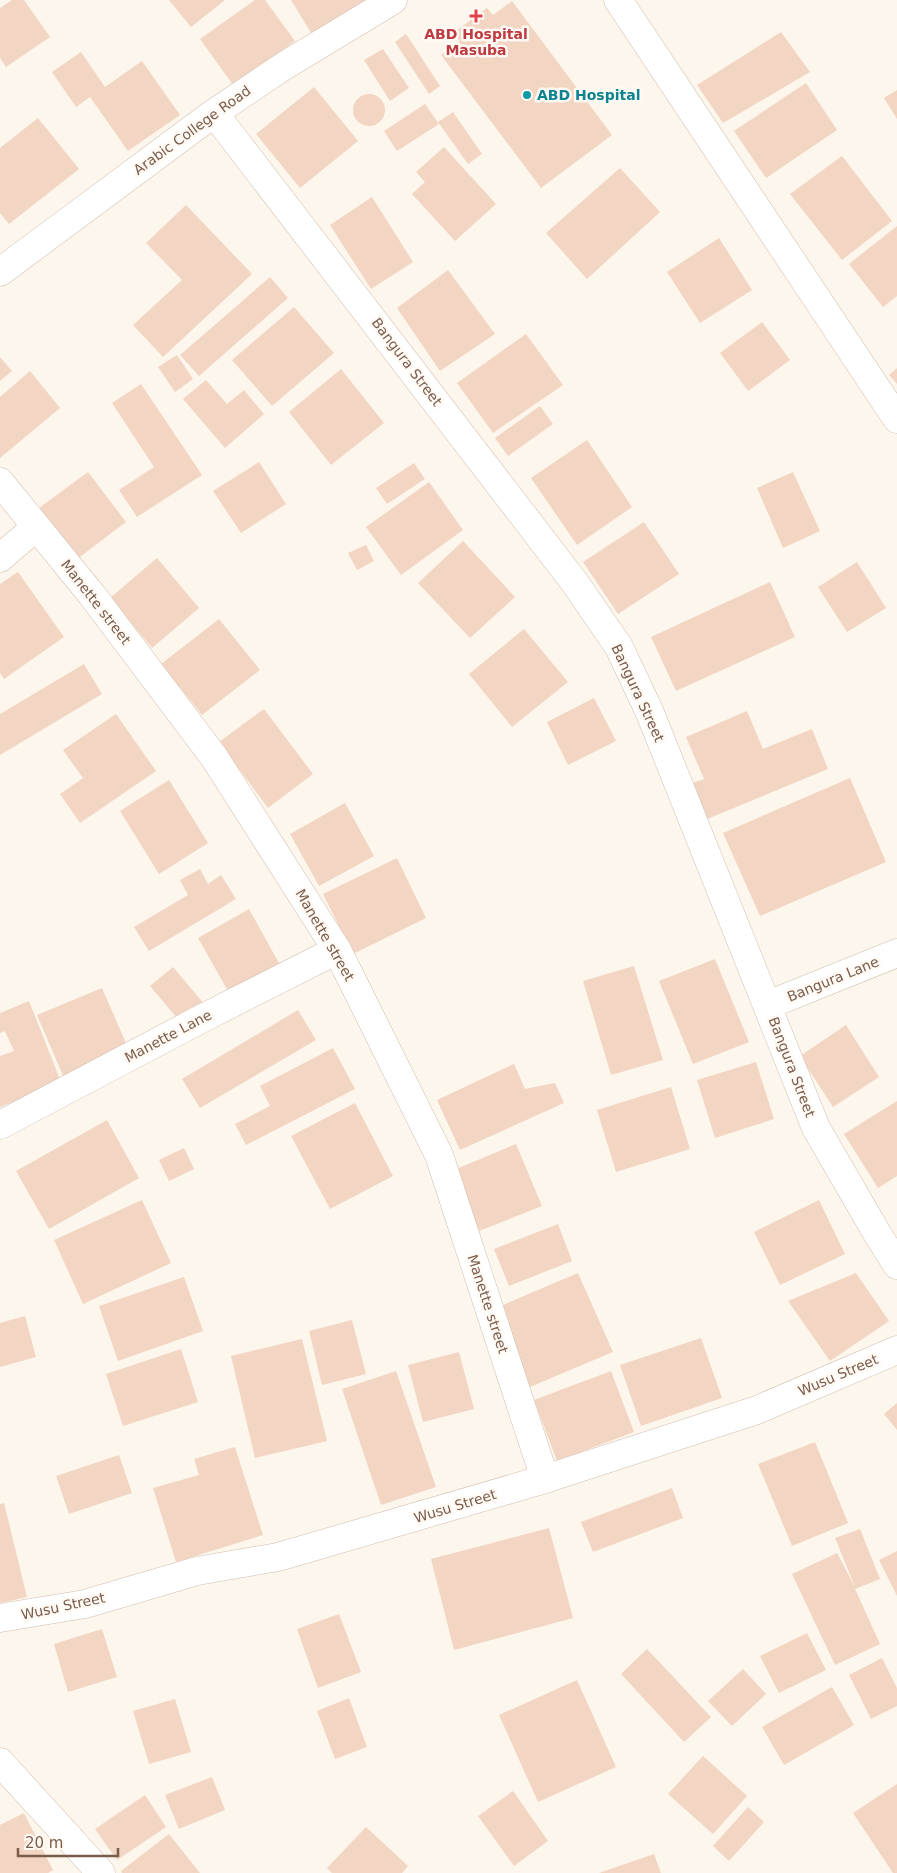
<svg xmlns="http://www.w3.org/2000/svg" width="897" height="1873" viewBox="0 0 897 1873" font-family="'DejaVu Sans',sans-serif">
  <rect width="100%" height="100%" fill="#fdf6ec"/>
  <g fill="#f3d5c3">
    <path d="M12,0H24L50,37L6,67L0,58V8Z"/>
    <path d="M169,0H225L191,27Z"/>
    <path d="M255,0H265L295,41L233,85L200,39Z"/>
    <path d="M291,0H373L313,36Z"/>
    <path d="M512,1L612,135L541,188L441,55L460,41L453,33L487,8L493,15Z"/>
    <path d="M781,32L810,72L723,123L697,85Z"/>
    <path d="M406,34L440,86L429,94L395,42Z"/>
    <path d="M383,49L409,88L390,101L364,60Z"/>
    <path d="M81,52L105,87L142,61L180,115L128,151L90,97L76,107L52,72Z"/>
    <path d="M806,83L837,130L766,178L734,131Z"/>
    <path d="M314,87L358,141L300,188L256,134Z"/>
    <path d="M897,90V119L884,98Z"/>
    <circle cx="369" cy="110" r="16"/>
    <path d="M425,104L439,124L397,151L384,131Z"/>
    <path d="M453,112L482,154L468,164L438,122Z"/>
    <path d="M38,118L79,169L9,224L0,213V148Z"/>
    <path d="M444,147L496,204L455,241L412,194L425,182L416,172Z"/>
    <path d="M842,156L892,221L842,260L790,194Z"/>
    <path d="M620,168L660,212L587,279L546,233Z"/>
    <path d="M372,197L413,262L371,289L330,225Z"/>
    <path d="M186,205L252,274L163,357L133,325L182,280L146,243Z"/>
    <path d="M897,226V296L883,307L849,264Z"/>
    <path d="M719,238L752,290L700,323L667,272Z"/>
    <path d="M448,270L495,334L440,371L397,308Z"/>
    <path d="M270,277L288,298L199,376L180,355Z"/>
    <path d="M294,307L334,353L272,406L232,360Z"/>
    <path d="M762,322L790,360L748,391L720,353Z"/>
    <path d="M526,334L563,385L493,433L457,383Z"/>
    <path d="M177,355L193,379L175,392L158,367Z"/>
    <path d="M0,357L12,371L0,381Z"/>
    <path d="M897,368V384L889,375Z"/>
    <path d="M341,369L384,423L331,465L289,412Z"/>
    <path d="M30,371L60,408L0,458V397Z"/>
    <path d="M206,380L227,404L244,390L264,414L225,448L183,399Z"/>
    <path d="M141,384L202,475L137,517L119,490L154,467L112,403Z"/>
    <path d="M540,406L553,424L508,456L495,438Z"/>
    <path d="M587,440L632,507L577,545L531,478Z"/>
    <path d="M259,462L286,504L241,533L213,491Z"/>
    <path d="M414,463L425,479L387,504L376,488Z"/>
    <path d="M88,472L126,522L77,559L39,508Z"/>
    <path d="M793,472L820,531L783,548L757,488Z"/>
    <path d="M429,482L463,530L401,575L366,527Z"/>
    <path d="M644,522L679,574L618,614L583,562Z"/>
    <path d="M463,541L515,597L470,638L418,583Z"/>
    <path d="M366,545L374,561L357,570L348,553Z"/>
    <path d="M157,558L199,608L152,648L110,598Z"/>
    <path d="M857,562L886,608L847,632L818,587Z"/>
    <path d="M18,572L64,637L4,679L0,673V584Z"/>
    <path d="M770,582L795,637L676,691L651,637Z"/>
    <path d="M219,619L260,670L202,715L161,664Z"/>
    <path d="M524,629L568,682L512,727L469,674Z"/>
    <path d="M84,664L102,694L0,755V714Z"/>
    <path d="M594,698L616,741L568,765L547,722Z"/>
    <path d="M264,709L313,774L268,808L219,742Z"/>
    <path d="M747,711L763,749L812,729L828,769L705,820L690,784L704,779L686,737Z"/>
    <path d="M116,714L156,771L80,823L60,794L83,778L63,750Z"/>
    <path d="M850,778L886,862L760,916L723,833Z"/>
    <path d="M169,780L208,843L159,874L120,811Z"/>
    <path d="M345,803L374,856L319,886L290,834Z"/>
    <path d="M397,858L426,918L353,954L323,894Z"/>
    <path d="M200,869L208,884L221,875L236,899L149,951L134,927L188,895L180,880Z"/>
    <path d="M249,909L279,963L228,991L198,938Z"/>
    <path d="M715,959L749,1042L693,1064L659,981Z"/>
    <path d="M634,966L663,1060L611,1075L583,981Z"/>
    <path d="M173,967L205,1005L182,1024L150,986Z"/>
    <path d="M102,988L129,1050L64,1078L37,1015Z"/>
    <path d="M29,1001L61,1082L0,1107V1056L14,1051L5,1031L0,1033V1013Z"/>
    <path d="M298,1010L316,1040L200,1108L182,1079Z"/>
    <path d="M846,1025L879,1077L833,1107L800,1056Z"/>
    <path d="M333,1048L355,1089L246,1145L235,1124L270,1106L260,1086Z"/>
    <path d="M756,1062L774,1119L715,1138L697,1080Z"/>
    <path d="M514,1064L525,1089L555,1083L564,1103L460,1150L437,1100Z"/>
    <path d="M671,1087L690,1149L616,1172L597,1110Z"/>
    <path d="M897,1101V1176L878,1188L844,1134Z"/>
    <path d="M355,1103L393,1176L330,1209L291,1136Z"/>
    <path d="M107,1120L139,1178L49,1229L16,1171Z"/>
    <path d="M516,1144L542,1206L479,1231L454,1170Z"/>
    <path d="M184,1148L194,1169L169,1181L159,1160Z"/>
    <path d="M142,1200L171,1263L83,1304L54,1240Z"/>
    <path d="M819,1200L845,1254L780,1285L754,1232Z"/>
    <path d="M558,1224L572,1261L509,1286L494,1249Z"/>
    <path d="M578,1273L613,1352L525,1389L491,1310Z"/>
    <path d="M856,1273L889,1321L830,1361L788,1301Z"/>
    <path d="M184,1277L203,1331L118,1361L99,1306Z"/>
    <path d="M25,1316L36,1357L0,1367V1323Z"/>
    <path d="M352,1320L366,1374L322,1385L309,1331Z"/>
    <path d="M701,1338L722,1398L641,1426L620,1365Z"/>
    <path d="M302,1339L327,1441L255,1458L231,1356Z"/>
    <path d="M181,1349L198,1402L123,1426L106,1374Z"/>
    <path d="M459,1352L474,1409L423,1422L408,1365Z"/>
    <path d="M396,1371L436,1487L381,1505L342,1389Z"/>
    <path d="M611,1371L634,1432L557,1461L534,1400Z"/>
    <path d="M897,1403V1430L884,1414Z"/>
    <path d="M815,1442L848,1523L792,1546L758,1464Z"/>
    <path d="M235,1447L263,1535L176,1562L153,1488L199,1475L194,1459Z"/>
    <path d="M119,1455L132,1493L69,1514L56,1476Z"/>
    <path d="M672,1488L683,1518L593,1552L581,1522Z"/>
    <path d="M4,1503L27,1597L0,1603V1504Z"/>
    <path d="M549,1528L573,1618L454,1650L431,1559Z"/>
    <path d="M860,1529L880,1579L855,1589L880,1644L835,1665L792,1574L837,1553L855,1587L835,1538Z"/>
    <path d="M897,1551V1596L879,1560Z"/>
    <path d="M339,1614L361,1672L318,1688L297,1629Z"/>
    <path d="M102,1629L117,1677L68,1692L54,1644Z"/>
    <path d="M807,1633L826,1670L779,1693L760,1656Z"/>
    <path d="M647,1649L711,1717L684,1742L621,1674Z"/>
    <path d="M882,1658L897,1688V1706L871,1719L849,1675Z"/>
    <path d="M743,1669L766,1694L732,1726L708,1701Z"/>
    <path d="M577,1680L616,1767L538,1802L499,1715Z"/>
    <path d="M832,1687L854,1725L784,1765L762,1727Z"/>
    <path d="M349,1698L367,1747L335,1759L317,1711Z"/>
    <path d="M175,1699L191,1752L149,1764L133,1711Z"/>
    <path d="M703,1756L747,1796L713,1834L668,1794Z"/>
    <path d="M212,1777L225,1810L179,1829L165,1795Z"/>
    <path d="M897,1784V1873H893L853,1813Z"/>
    <path d="M513,1791L548,1841L514,1866L478,1816Z"/>
    <path d="M145,1795L166,1827L117,1860L95,1829Z"/>
    <path d="M748,1807L764,1822L729,1861L713,1846Z"/>
    <path d="M24,1813L53,1870L48,1873H0V1825Z"/>
    <path d="M366,1827L408,1866L402,1873H332L327,1868Z"/>
    <path d="M169,1834L200,1873H122L121,1871Z"/>
    <path d="M654,1854L661,1873H599Z"/>
  </g>
  <g fill="none" stroke-linecap="round" stroke-linejoin="round">
    <defs>
      <g id="minor">
        <path d="M618,0L897,419"/>
        <path d="M214,113L575,583L619,647L650,713L816,1128L878,1235L897,1265"/>
        <path d="M0,272L214,113L284,66L393,0"/>
        <path d="M0,482L92,595L214,757L337,950L439,1155L545,1479"/>
        <path d="M0,558L36,527"/>
        <path d="M768,1005L897,953"/>
        <path d="M0,1125L199,1020L337,950"/>
        <path d="M0,1618L85,1604L197,1571L278,1557L545,1479L757,1410L897,1350"/>
        <path d="M0,1762L101,1873"/>
      </g>
    </defs>
    <use href="#minor" stroke="#d1beb0" stroke-width="29"/>
    <use href="#minor" stroke="#fff" stroke-width="28"/>
  </g>
  <path fill="#e0444e" stroke="#fffaf3" stroke-width="2" d="M473.5 8.5h5v5h5v5h-5v5h-5v-5h-5v-5h5z"/>
  <circle fill="#0f9aa8" stroke="#fffaf3" stroke-width="2" cx="527" cy="95" r="5"/>
  <g text-anchor="middle" stroke-width="5" stroke-linejoin="round" paint-order="stroke">
    <g font-size="14" font-weight="bold" fill="#be3a42" stroke="#fffaf3">
      <text x="476" y="39">ABD Hospital<tspan x="476" dy="16">Masuba</tspan></text>
    </g>
    <g font-size="14" font-weight="bold" fill="#0d838f" stroke="#fffaf3" text-anchor="start">
      <text x="537" y="100">ABD Hospital</text>
    </g>
    <g font-size="14" fill="#7a5c4d" stroke="#fffaf3">
      <text transform="translate(192 130) rotate(-36)" y="5">Arabic College Road</text>
      <text transform="translate(407 362) rotate(53)" y="5">Bangura Street</text>
      <text transform="translate(96 602) rotate(52)" y="5">Manette street</text>
      <text transform="translate(638 693) rotate(65)" y="5">Bangura Street</text>
      <text transform="translate(325 935) rotate(60)" y="5">Manette street</text>
      <text transform="translate(833 979) rotate(-22)" y="5">Bangura Lane</text>
      <text transform="translate(168 1036) rotate(-28)" y="5">Manette Lane</text>
      <text transform="translate(792 1067) rotate(69)" y="5">Bangura Street</text>
      <text transform="translate(488 1304) rotate(72)" y="5">Manette street</text>
      <text transform="translate(838 1375) rotate(-23)" y="5">Wusu Street</text>
      <text transform="translate(455 1506) rotate(-17)" y="5">Wusu Street</text>
      <text transform="translate(63 1606) rotate(-12)" y="5">Wusu Street</text>
    </g>
  </g>
  <path d="M18 1848v8h100v-8" fill="none" stroke="#7a5c4d" stroke-width="2.5"/>
  <text x="25" y="1848" font-size="15" fill="#7a5c4d" stroke="#fffaf3" stroke-width="4" paint-order="stroke">20 m</text>
</svg>
